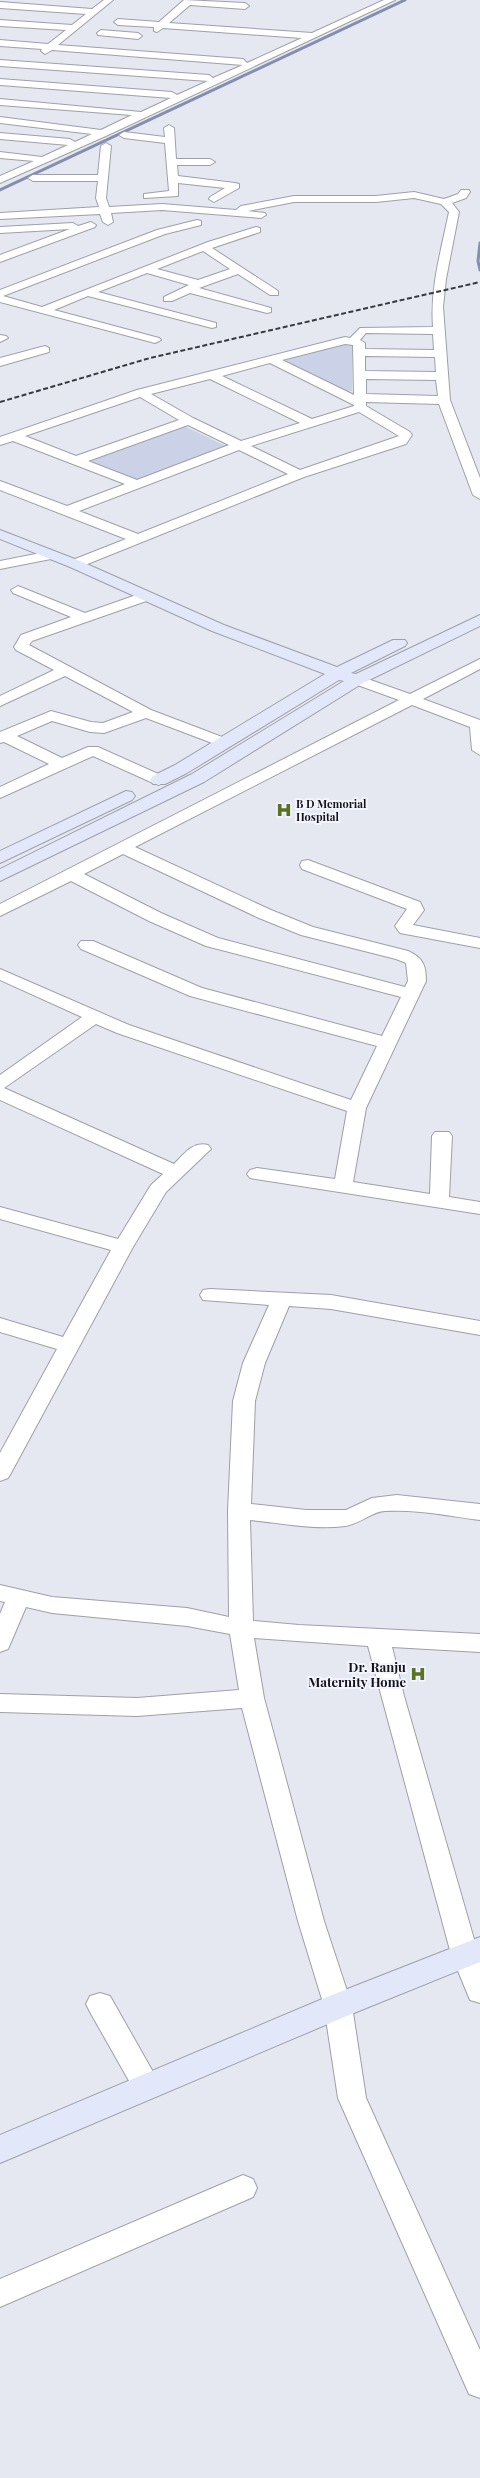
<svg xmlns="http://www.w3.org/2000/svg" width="480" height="2478" viewBox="0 0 480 2478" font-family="'Playfair Display',serif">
  <rect width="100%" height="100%" fill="#e5e8f1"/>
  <g fill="#cbd1e7">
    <path d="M345,344L352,345V391L345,392L283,361Z"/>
    <path d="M184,426L228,447L139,482L84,461Z"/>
  </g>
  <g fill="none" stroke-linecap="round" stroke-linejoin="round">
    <g stroke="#868eaf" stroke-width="3">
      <path d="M0,190L405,0"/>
      <path d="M480,243L478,261L480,270"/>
    </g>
    <defs>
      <g id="street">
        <path d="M104,0H113L58,45L243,59L247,63L302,38L163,28L157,32L154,31V27L118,25L114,22L118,19L159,22L184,0L245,3L249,6L245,9L190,5L169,23L312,33L384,0H395L108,135L0,183V176L34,161L0,158V152L42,157L68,145L0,139V133L70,139L75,142L92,134L0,123V117L101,130L132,115L0,105V99L141,112L171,98L0,85V79L172,92L177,95L208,81L0,66V60L209,75L213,78L243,65L52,50L45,54L41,51L42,49L0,46V40L48,44L66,30L0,26V20L72,25L86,14L0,8V2L92,9Z"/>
        <path d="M101,30L138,33L142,36L138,39L98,35L97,33Z"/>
        <path d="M169,125L174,128L176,159H210L215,162L210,165H177L178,176L235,183L239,184V188L214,202L209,199L210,197L225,188L178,183V196L144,198V194L169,191L165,143L124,138L119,135L124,132L165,137L164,128Z"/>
        <path d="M106,143L111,146L106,198L109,207L162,204L236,210L241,206L294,196H376L414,192L444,199L458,194L461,190H469L470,192L466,198L452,203L459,212L446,279L443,307L450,400L480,478V499L473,495L439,404L366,402V406L410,432L412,435L406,444L304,477L80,567H70L68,564L70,561L126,539L0,490V481L67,506L125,484L13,441L0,445V437L137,390L345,337L350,338L360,328L433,327C430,288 441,251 449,212L441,204L414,198L376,202H294L248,211L265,213L266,215L261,218L162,210L111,213L113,222L108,225L103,222L100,214L0,219V213L99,207L96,198L98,181H33L28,178L33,175H98L101,146ZM366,333L433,334L434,350L365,349V343L360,340ZM345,344L353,345L354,395L282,360ZM365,356L435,357L436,372L365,371ZM270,363L354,405V406L312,419L222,376ZM210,379L300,423L241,441L193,418L151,394ZM366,379L436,380L438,396L366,394ZM140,397L179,420L76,456L25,436ZM359,412L399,436L300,470L251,446ZM188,425L229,445L137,480L88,461ZM239,450L288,474L138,534L79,511Z"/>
        <path d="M197,220L201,221V225L165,234L3,296L42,307L208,242L256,227L260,228V232L212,248L278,291V295H270L238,274L199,288L271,308V312L267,313L190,293L172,301H164V297L189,285L147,273L98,292L216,323V327L212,328L88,296L54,310L159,338L161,340L155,343L0,302V290L157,230ZM203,251L230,269L198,280L157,269Z"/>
        <path d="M91,222L96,225L95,227L0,262V255L70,229L0,233V227L73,223L78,226Z"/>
        <path d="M0,335L6,336L8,338L0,342Z"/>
        <path d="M45,346L49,348V352L0,366V358Z"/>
        <path d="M51,551L56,552L58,555L56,558L0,569V561Z"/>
        <path d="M18,586L85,613L142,593H152L154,596L152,599L32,641L29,645L151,710L230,740L233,743L230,746H220L146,718L104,733L90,732L52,721L17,736L62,758L88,747H98L165,777L167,780L159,785L153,783L93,756L0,798V787L49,764L4,742L0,743V732L51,711L91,722L103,723L133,712L65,676L0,706V696L54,670L16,650L14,647L21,635L71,617L13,593L11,590Z"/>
        <path d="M480,659V669L423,699L480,720V755L472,750L470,727L412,705L135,847L271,910L313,927L408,951C423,958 426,965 426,981L366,1108L353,1182L430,1194L432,1136L435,1132H449L452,1136L449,1197L480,1202V1214L250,1178L247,1174L250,1170L257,1168L335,1179L347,1111L117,1033L96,1024L4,1088L174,1164C184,1154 193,1141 208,1145L211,1149L166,1192L133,1247L11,1473L8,1478L0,1481V1453L57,1349L0,1332V1318L63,1337L111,1250L0,1219V1207L118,1239L151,1185L163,1174L0,1100V1075L82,1017L0,980V969L129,1025L351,1100L377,1046L190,996L81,949L78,945L81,941H93L202,988L382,1036L401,997L206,946L149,921L71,881L0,916V904L399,700L352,683L350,680L352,677H362L410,694ZM123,854L259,918L301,935L396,959L406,963L408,981L405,987L218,938L161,913L84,874Z"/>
        <path d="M308,860L420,902L424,910L413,925L480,938V948L400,933L395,926L407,909L302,869L300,865L302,861Z"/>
        <path d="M210,1289L331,1295L480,1321V1335L331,1309L289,1306L265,1363L255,1401L251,1504L306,1510H346L372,1498L397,1495L480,1504V1520C449,1516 417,1509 385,1511C373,1511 360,1524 345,1526C314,1530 281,1523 250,1520L253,1621L299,1625L480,1634V1652L392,1647L404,1696L480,1960V2003L470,2000L451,1954L368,1646L254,1638L264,1698L324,1921L352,2006L366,2098L480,2350V2398L469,2394L338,2098L324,2006L298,1921L242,1708L137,1716L0,1712V1694L137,1698L239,1690L230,1634L187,1626L52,1613L26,1607L8,1649L0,1652V1614L5,1602L0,1601V1585L52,1597L187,1608L229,1617L228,1511L233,1401L243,1363L269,1305L203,1300L200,1295L203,1290Z"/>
        <path d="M100,1993L110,1996L157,2079L161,2087L157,2095L147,2099L137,2095L90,2012L86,2004L90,1996Z"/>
        <path d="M243,2175L253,2179L257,2188L253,2197L0,2307V2279Z"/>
      </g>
      <g id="secondary">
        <path d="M0,530L80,561L224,625L337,667L393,640H405L407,643L405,646L351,673L356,674L480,615V626L363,683L204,782L0,881V869L192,774L344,681L339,680L187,773L165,784H153L150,780L153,776L175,765L325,674L212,631L70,567L0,539Z"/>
        <path d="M126,791L132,792L135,796L132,800L0,863V851Z"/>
        <path d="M480,1937V1962L349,2015L0,2163V2135L327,1997Z"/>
      </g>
    </defs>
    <use href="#street" stroke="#9ea0a9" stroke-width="2"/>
    <use href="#secondary" stroke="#9ea0a9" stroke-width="2"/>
    <use href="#street" fill="#fff" fill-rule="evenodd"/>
    <use href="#secondary" fill="#e3e7fa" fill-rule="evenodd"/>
    <path stroke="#38393e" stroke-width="2" stroke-dasharray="5 2.5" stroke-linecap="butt" d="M0,402L150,358L480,282"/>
  </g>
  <defs>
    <symbol id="hospital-bare" viewBox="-9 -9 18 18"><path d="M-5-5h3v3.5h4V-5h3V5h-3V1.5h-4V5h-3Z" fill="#5b7223" stroke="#f2f5ff" stroke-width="2.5" paint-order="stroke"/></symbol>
  </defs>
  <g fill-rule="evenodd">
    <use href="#hospital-bare" x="273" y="799" width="22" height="22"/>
    <use href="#hospital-bare" x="407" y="1663" width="22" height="22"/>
  </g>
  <g text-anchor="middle" stroke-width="4" stroke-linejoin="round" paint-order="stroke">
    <g font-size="11" font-weight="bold" fill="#151519" stroke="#f2f5ff" text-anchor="start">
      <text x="296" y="808">B D Memorial<tspan x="296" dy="13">Hospital</tspan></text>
    </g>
    <g font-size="13" font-weight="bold" fill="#151519" stroke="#f2f5ff" text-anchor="end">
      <text x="406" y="1672">Dr. Ranju<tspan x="406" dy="15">Maternity Home</tspan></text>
    </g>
  </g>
</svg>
